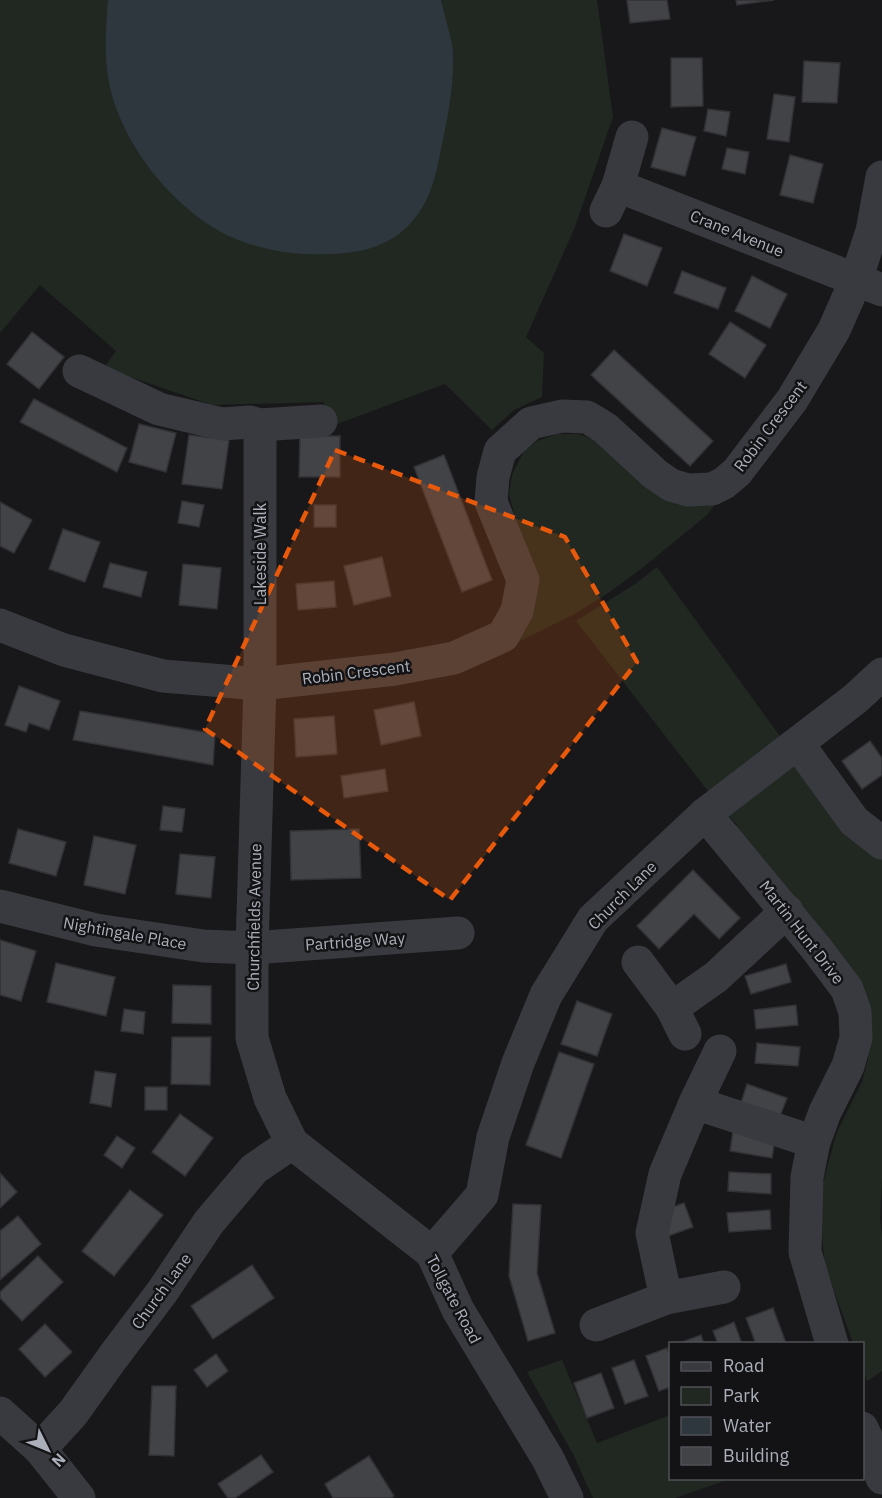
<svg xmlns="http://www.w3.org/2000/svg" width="882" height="1498" viewBox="0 0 882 1498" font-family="'IBM Plex Sans',sans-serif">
  <rect width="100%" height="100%" fill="#18181a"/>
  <g fill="#202821">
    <path d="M0,0H597L613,117L575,227L526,337L544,353L542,397L514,410L492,430L445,384L329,427L324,402L212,405L104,368L116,351L40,285L0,333Z"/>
    <path d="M557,434H579L599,442L718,501L707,515L641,569L604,596L571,616L514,644L525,554L509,494L512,475L524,451L537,441Z"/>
    <path d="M657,567L790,750L882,852V1179L880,1218L882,1237V1371L867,1381L863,1369L862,1344L853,1343L825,1266L821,1228V1190L837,1132L862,1082L868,1059L870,1024L731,844L737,825L718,804L576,621L635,584Z"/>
    <path d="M562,1360L597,1443L670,1415V1478L730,1479L675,1498H593L573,1454L527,1372Z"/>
  </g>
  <path fill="#2e373e" d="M108,0H441C444,15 449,29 452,44C456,71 449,112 443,139C438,162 435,187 422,208C400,243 369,253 329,254C294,256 259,250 227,235C171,207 118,140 108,77C104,52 106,26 108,0Z"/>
  <g fill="#424347" stroke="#323236" stroke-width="1.5">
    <path d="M627,0H667L670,19L630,23Z"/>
    <path d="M736,0H774L737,5Z"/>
    <path d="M671,58H702L703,106L671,107Z"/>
    <path d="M804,61L840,63L837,103L802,102Z"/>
    <path d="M774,94L795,97L789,142L767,139Z"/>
    <path d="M708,109L730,112L726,136L704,131Z"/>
    <path d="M662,128L696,137L685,176L651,167Z"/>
    <path d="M727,148L749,152L745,174L722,169Z"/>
    <path d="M790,155L823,164L813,203L780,195Z"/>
    <path d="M624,234L662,248L647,286L610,271Z"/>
    <path d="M682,271L726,288L718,309L674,293Z"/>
    <path d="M752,276L787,294L770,328L735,311Z"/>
    <path d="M730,322L766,345L745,378L709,354Z"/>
    <path d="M32,332L64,357L39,389L7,364Z"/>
    <path d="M614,350L713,441L690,466L591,375Z"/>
    <path d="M34,399L127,448L117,472L20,422Z"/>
    <path d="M139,424L176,433L166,472L129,462Z"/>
    <path d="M189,435L229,440L222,489L182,484Z"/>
    <path d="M300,436H340V477H299Z"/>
    <path d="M444,455L492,580L462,592L414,467Z"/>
    <path d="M182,501L204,505L199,527L178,523Z"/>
    <path d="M0,502L32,520L14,553L0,546Z"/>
    <rect x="314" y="505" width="22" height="22"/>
    <path d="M63,529L100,542L85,582L49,569Z"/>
    <path d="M382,557L391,596L354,605L344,566Z"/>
    <path d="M110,563L147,572L141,597L103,587Z"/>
    <path d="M183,564L221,568L217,609L179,605Z"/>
    <path d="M334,581L336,607L298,610L296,584Z"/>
    <path d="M19,686L60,701L49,730L29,723L26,732L5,725Z"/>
    <path d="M414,702L421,736L381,745L374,710Z"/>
    <path d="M80,711L215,734L213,765L73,740Z"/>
    <path d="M334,716L337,754L296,757L294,719Z"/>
    <path d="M870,741L882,758V775L862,789L842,761Z"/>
    <path d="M385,769L388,791L344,798L341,776Z"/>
    <path d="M163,806L185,809L182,832L160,830Z"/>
    <path d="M18,829L66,842L56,876L9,863Z"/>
    <path d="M359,829L361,878L291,880L290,831Z"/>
    <path d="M94,836L136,845L125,894L84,885Z"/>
    <path d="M180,854L215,857L211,898L176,894Z"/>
    <path d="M693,870L740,918L719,939L694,914L659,949L637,926Z"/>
    <path d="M0,940L36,951L21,1001L0,995Z"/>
    <path d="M56,963L115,977L106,1016L47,1002Z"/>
    <path d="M786,964L791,982L751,994L745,976Z"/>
    <path d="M173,985L211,986V1024L172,1023Z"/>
    <path d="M577,1001L612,1014L597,1056L561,1044Z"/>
    <path d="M796,1005L798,1025L756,1029L754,1010Z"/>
    <path d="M124,1009L145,1012L143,1034L121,1031Z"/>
    <path d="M172,1037H211L210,1085L171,1084Z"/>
    <path d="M757,1043L800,1047L798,1066L755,1063Z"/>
    <path d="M559,1052L594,1064L561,1158L526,1145Z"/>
    <path d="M95,1071L116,1074L111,1107L90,1103Z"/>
    <path d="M747,1084L787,1098L780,1116L741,1103Z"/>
    <rect x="145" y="1087" width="22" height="23"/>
    <path d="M180,1114L213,1138L185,1176L152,1152Z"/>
    <path d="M733,1132L775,1139L772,1158L730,1151Z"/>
    <path d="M117,1136L135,1148L122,1168L104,1155Z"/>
    <path d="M729,1172L771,1174V1194L728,1191Z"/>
    <path d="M0,1173L17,1192L0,1208Z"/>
    <path d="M130,1190L163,1215L114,1276L82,1251Z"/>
    <path d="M684,1203L693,1227L668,1236L659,1212Z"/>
    <path d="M513,1204L541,1205L537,1273L555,1333L528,1341L509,1276Z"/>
    <path d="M770,1210L771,1229L729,1232L727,1213Z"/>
    <path d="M18,1216L41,1244L0,1280V1231Z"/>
    <path d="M38,1256L63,1282L22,1321L0,1298V1292Z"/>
    <path d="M252,1265L274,1298L213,1339L191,1306Z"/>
    <path d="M773,1308L786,1343L756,1344L746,1318Z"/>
    <path d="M734,1322L742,1344H718L713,1331Z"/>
    <path d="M45,1324L72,1352L45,1377L19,1349Z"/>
    <path d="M701,1335L704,1344H679V1343Z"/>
    <path d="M667,1348L670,1356V1387L659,1391L646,1356Z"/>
    <path d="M216,1354L228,1371L207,1387L194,1370Z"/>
    <path d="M634,1360L648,1396L625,1404L612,1368Z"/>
    <path d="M601,1373L614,1408L587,1418L574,1383Z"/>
    <path d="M152,1386H176L174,1456L149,1455Z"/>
    <path d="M261,1455L273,1472L235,1498H228L218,1484Z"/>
    <path d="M369,1456L394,1496L391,1498H333L325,1484Z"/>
  </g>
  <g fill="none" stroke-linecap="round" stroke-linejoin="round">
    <g stroke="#393a3f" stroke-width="33">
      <path d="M618,186L882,290"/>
      <path d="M606,211L618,186L632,137"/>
      <path d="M79,371L159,409L222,424L250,422L260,425L321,421"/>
      <path d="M260,425V684L252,948V1038L270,1098L292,1143L432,1253L458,1310L548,1459L567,1498"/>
      <path d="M0,625L64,650L163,676L260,684L395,669L454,658L503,636L517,611L523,580L491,502L493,477L500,451L531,423L562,416L587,417L605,428L655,474L671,485L688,490L712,489L724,483L737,472L792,400L834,330L856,280L872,231L882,177"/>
      <path d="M798,744L854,821L882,843"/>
      <path d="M705,814L816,948L847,989L855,1012L856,1038L848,1066L825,1112L814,1142L807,1177L805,1252L832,1344"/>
      <path d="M0,906L96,930L203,946L252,948L458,933"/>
      <path d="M638,962L672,1008L716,977L787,911"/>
      <path d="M672,1008L685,1034"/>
      <path d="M720,1051L695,1103L814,1142"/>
      <path d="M695,1103L665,1174L652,1233L666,1298L724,1287"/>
      <path d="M432,1253L482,1195L493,1137L518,1063L546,995L593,919L705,814L855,699L882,674"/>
      <path d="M596,1325L666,1298"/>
      <path d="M0,1413L40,1449L79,1498"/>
      <path d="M862,1428L871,1447L882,1478"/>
      <path d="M40,1449L73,1413L113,1357L162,1292L209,1222L254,1169L292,1143"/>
    </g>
  </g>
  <path fill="#e8590c" fill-opacity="0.2" stroke="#e8590c" stroke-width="4.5" stroke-dasharray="12 8" stroke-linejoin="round" d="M335,450L565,537L637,662L450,900L205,729Z"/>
  <g text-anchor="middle" stroke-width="5" stroke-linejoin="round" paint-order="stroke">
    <g font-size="16" fill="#aaafb9" stroke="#131315">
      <text transform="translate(737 233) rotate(22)" y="6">Crane Avenue</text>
      <text transform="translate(770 426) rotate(-53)" y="6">Robin Crescent</text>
      <text transform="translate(260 554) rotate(-90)" y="6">Lakeside Walk</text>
      <text transform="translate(356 672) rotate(-7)" y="6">Robin Crescent</text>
      <text transform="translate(622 895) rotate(-45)" y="6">Church Lane</text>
      <text transform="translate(254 917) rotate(-89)" y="6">Churchfields Avenue</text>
      <text transform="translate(802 932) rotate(52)" y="6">Martin Hunt Drive</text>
      <text transform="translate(125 933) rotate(10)" y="6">Nightingale Place</text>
      <text transform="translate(355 941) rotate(-4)" y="6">Partridge Way</text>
      <text transform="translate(161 1291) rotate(-54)" y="6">Church Lane</text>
      <text transform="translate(454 1299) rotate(62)" y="6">Tollgate Road</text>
    </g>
  </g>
  <rect x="669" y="1342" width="195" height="138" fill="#131315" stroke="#4f5157" stroke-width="1.5"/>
  <rect x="681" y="1362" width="30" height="9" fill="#393a3f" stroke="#4f5157" stroke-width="1.5"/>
  <text x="723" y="1372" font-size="18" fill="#aaafb9">Road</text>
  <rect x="681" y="1387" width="30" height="18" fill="#202821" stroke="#4f5157" stroke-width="1.5"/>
  <text x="723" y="1402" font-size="18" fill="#aaafb9">Park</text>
  <rect x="681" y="1417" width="30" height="18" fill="#2e373e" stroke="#4f5157" stroke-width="1.5"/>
  <text x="723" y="1432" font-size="18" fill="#aaafb9">Water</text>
  <rect x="681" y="1447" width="30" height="18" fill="#424347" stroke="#4f5157" stroke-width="1.5"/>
  <text x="723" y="1462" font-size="18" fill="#aaafb9">Building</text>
  <g transform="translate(48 1450) rotate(133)" stroke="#131315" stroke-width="4.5" paint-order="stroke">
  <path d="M0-4.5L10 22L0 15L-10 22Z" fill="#aaafb9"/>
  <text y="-9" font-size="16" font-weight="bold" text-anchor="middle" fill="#aaafb9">N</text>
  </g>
</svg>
